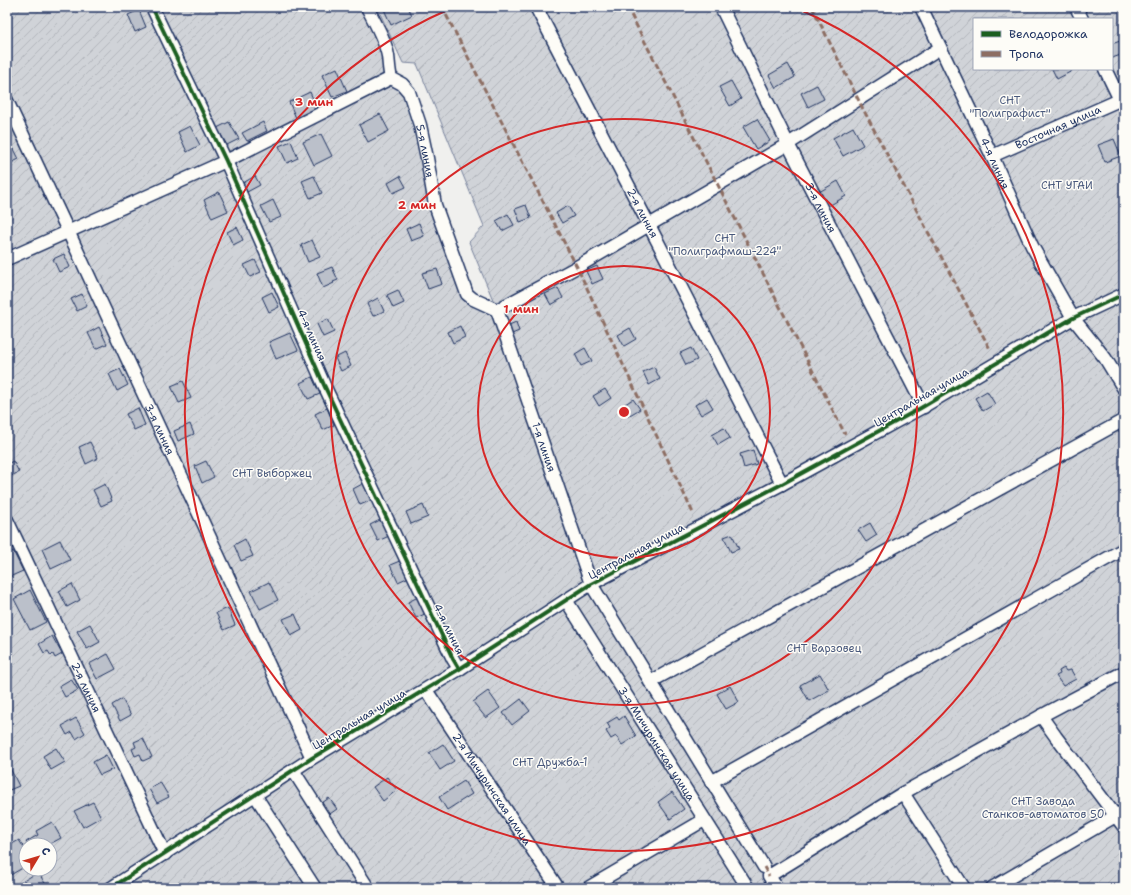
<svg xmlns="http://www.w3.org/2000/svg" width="1131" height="895" viewBox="0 0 1131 895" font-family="'Shantell Sans',sans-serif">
  <defs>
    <pattern id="garden-furrows" width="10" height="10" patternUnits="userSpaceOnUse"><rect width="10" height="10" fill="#d0d3d8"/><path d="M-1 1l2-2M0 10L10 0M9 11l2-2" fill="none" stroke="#b2b5bc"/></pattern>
  </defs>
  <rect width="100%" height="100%" fill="#f0f0ee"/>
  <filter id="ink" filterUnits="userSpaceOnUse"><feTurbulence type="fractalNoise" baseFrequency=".025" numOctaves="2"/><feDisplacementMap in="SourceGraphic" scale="8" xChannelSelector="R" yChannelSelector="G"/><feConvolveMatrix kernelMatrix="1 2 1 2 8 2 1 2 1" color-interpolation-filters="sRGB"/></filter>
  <g filter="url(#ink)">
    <path fill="url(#garden-furrows)" stroke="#76819b" fill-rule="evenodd" d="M7,7H367L389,70L405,88L437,202L467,294L498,312L469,242L484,226L417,64L403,63L377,7H1124V888H7ZM974,19H1112V69H974ZM26,845H50V869H26Z"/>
    <g fill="#bbc0ca" stroke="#1b2f5e">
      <path d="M383,7H408L412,15L391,25Z"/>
      <path d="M139,10L146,27L135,32L128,15Z"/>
      <path d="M1120,41L1124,54L1112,58V44Z"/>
      <path d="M788,64L795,77L776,88L769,75Z"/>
      <path d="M337,68L347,91L332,97L322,75Z"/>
      <path d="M1052,69H1071L1072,71L1057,79Z"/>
      <path d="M731,81L741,99L730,106L719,87Z"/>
      <path d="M817,85L824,99L808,107L801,93Z"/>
      <path d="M310,92L317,108L296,118L289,102Z"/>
      <path d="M380,114L389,131L368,142L359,125Z"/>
      <path d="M757,119L770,141L756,149L743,127Z"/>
      <path d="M229,122L239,139L227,145L217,128Z"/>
      <path d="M263,122L267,131L247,141L242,133Z"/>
      <path d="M190,126L200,145L187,152L178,132Z"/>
      <path d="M853,127L863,145L843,156L833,138Z"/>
      <path d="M321,134L332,156L314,165L303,142Z"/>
      <path d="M1114,139L1121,156L1105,162L1098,145Z"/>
      <path d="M291,141L298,158L287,163L279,146Z"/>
      <path d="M14,149L19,159L7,165V152Z"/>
      <path d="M255,176L260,185L247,192L243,183Z"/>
      <path d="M314,176L322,193L310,198L302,181Z"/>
      <path d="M400,176L406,187L393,193L388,183Z"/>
      <path d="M838,181L846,196L827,207L819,192Z"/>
      <path d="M219,192L228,211L212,218L204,200Z"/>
      <path d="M273,200L281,217L269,222L261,206Z"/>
      <path d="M526,205L531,218L520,222L515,209Z"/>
      <path d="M568,206L574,216L562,223L556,213Z"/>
      <path d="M508,214L514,225L502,231L496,221Z"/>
      <path d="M419,223L424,236L411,241L406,229Z"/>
      <path d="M237,227L243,240L233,245L227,232Z"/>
      <path d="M312,240L320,257L308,262L301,245Z"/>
      <path d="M64,254L70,267L59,272L53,259Z"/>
      <path d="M255,260L261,272L250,277L244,265Z"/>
      <path d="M597,266L603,279L592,284L586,271Z"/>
      <path d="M332,267L338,280L333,282L334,283L323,288L317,273Z"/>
      <path d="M437,269L442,284L428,289L422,273Z"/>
      <path d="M558,288L563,298L551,305L545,294Z"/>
      <path d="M398,290L404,303L393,308L387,295Z"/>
      <path d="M272,292L279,307L269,312L262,297Z"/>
      <path d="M82,294L87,306L77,311L71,299Z"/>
      <path d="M378,298L384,311L373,316L367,304Z"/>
      <path d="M328,319L334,332L323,337L317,324Z"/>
      <path d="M516,322L519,331L512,334L509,325Z"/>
      <path d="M460,326L465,337L453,343L448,332Z"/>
      <path d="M99,327L107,344L96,349L88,333Z"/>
      <path d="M630,328L636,339L624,346L618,335Z"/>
      <path d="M290,333L298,350L276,359L269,342Z"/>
      <path d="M585,348L592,361L581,366L575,354Z"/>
      <path d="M691,348L697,360L686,365L680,353Z"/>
      <path d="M345,353L351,366L341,371L335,358Z"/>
      <path d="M654,367L660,379L649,385L643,372Z"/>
      <path d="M120,369L128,385L117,391L109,374Z"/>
      <path d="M312,377L320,394L308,399L300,383Z"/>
      <path d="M183,381L191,398L179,403L171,386Z"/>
      <path d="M605,389L611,398L599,406L593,396Z"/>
      <path d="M987,391L995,404L983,411L975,398Z"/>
      <path d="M707,398L713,408L701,415L695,405Z"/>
      <path d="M633,399L640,409L628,416L622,406Z"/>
      <path d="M138,408L145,425L134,430L126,414Z"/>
      <path d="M327,408L334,425L323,430L315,414Z"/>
      <path d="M190,424L194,434L178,441L174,431Z"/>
      <path d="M724,428L730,438L718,445L712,435Z"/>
      <path d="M90,442L98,458L86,464L79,447Z"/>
      <path d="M753,450L757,464L744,468L740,454Z"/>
      <path d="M13,461L19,472L7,478V464Z"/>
      <path d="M206,461L214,477L202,483L195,466Z"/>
      <path d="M364,483L372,500L360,505L353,489Z"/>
      <path d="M105,484L112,501L101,506L93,490Z"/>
      <path d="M423,505L428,517L411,524L406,512Z"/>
      <path d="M382,519L389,536L378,541L370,525Z"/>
      <path d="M870,523L877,535L866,542L858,530Z"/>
      <path d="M732,534L739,549L731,552L724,537Z"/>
      <path d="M245,539L253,556L241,561L234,545Z"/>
      <path d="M60,540L70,560L51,569L42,549Z"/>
      <path d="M13,551L23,571L7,578V554Z"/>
      <path d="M402,560L409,577L398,582L390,565Z"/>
      <path d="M269,582L278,600L260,609L251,591Z"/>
      <path d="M72,584L80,600L67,607L59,591Z"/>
      <path d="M30,590L46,622L30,630L14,599Z"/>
      <path d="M420,596L427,613L416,618L408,602Z"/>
      <path d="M228,608L235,625L224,630L216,613Z"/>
      <path d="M295,614L302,630L291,636L283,619Z"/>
      <path d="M90,624L100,642L87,649L77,631Z"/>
      <path d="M52,636L62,654L55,658L53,654L51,656L48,651L44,653L39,644Z"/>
      <path d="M108,654L116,669L97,679L89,664Z"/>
      <path d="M1064,668L1066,671L1071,670L1076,679L1063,686L1056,676L1060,674L1059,671Z"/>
      <path d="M820,674L829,690L809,701L800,685Z"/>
      <path d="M71,679L78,690L65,697L59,686Z"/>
      <path d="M730,686L739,702L726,709L717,694Z"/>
      <path d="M488,691L500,708L486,718L473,702Z"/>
      <path d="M122,699L131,715L120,721L112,705Z"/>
      <path d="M521,699L530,711L512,725L503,713Z"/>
      <path d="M624,716L636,736L622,745L616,736L611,739L606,731L610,728L607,723L617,717L619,720Z"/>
      <path d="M76,718L85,733L76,739L72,732L67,735L62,726Z"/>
      <path d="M143,738L152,757L143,761L140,754L135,756L132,749L136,747L134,742Z"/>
      <path d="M443,744L454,761L440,770L429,753Z"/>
      <path d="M56,748L65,762L51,770L43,756Z"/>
      <path d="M106,755L113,769L100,775L93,762Z"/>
      <path d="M7,764H8L19,786L7,791Z"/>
      <path d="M387,777L397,790L383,801L373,787Z"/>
      <path d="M464,781L472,794L447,810L439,797Z"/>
      <path d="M160,782L169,797L157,803L149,789Z"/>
      <path d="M672,792L684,809L670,819L658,802Z"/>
      <path d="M329,798L337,809L327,816L319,805Z"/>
      <path d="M93,802L101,817L83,827L74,811Z"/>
      <path d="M52,822L61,838L48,845H28L26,842L38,835L36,831Z"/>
      <path d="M19,840L26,851V866L7,877V847Z"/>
      <path d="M38,872L48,888H12Z"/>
    </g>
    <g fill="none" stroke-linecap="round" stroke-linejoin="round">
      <defs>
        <g id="street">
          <path d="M152,7L226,161L324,385L453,659L459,669"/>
          <path id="s1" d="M367,7C375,23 385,39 388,56C389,64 389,71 391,78L402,84L409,92L420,125L427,158L435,205L467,294L473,299L497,310"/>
          <path id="s2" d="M536,7L649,225L782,484"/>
          <path id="s3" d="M721,7L788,144L924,407"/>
          <path id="s4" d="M921,7L992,156L1032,246L1073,318L1105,358L1124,389"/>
          <path d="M1076,7L1082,19"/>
          <path d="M1105,69L1120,100"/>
          <path id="s5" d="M7,101L68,231L312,758"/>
          <path id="s6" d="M992,156L1124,98"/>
          <path d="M7,259L226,161L391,78"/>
          <path id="s7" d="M497,310L591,584L764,867"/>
          <path d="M497,310L577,267L788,144L940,48"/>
          <path id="s8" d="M7,520L165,854"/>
          <path id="s9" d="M566,600L748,888"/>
          <path d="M650,682L1124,420"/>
          <path id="s10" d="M426,690L558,888"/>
          <path d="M1041,716L1056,737L1124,827"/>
          <path d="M293,770L368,888"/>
          <path d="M711,782L1124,549"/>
          <path d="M903,793L964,888"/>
          <path d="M255,795L315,888"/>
          <path d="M111,888L312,758L461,668L591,584L782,484L919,409L1073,318L1124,294"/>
          <path d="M588,888L704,820"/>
          <path d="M777,888L769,876L903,793L1041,716L1124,672"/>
          <path d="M992,888L1124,811"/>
        </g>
      </defs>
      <use href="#street" stroke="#1b2f5e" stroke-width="15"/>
      <use href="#street" stroke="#fdfcf7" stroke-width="12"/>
      <g stroke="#8d6e63" stroke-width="3" stroke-dasharray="6 3" stroke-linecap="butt">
        <path d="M442,7L577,267L693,513"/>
        <path d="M627,7C700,149 772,292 845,434"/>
        <path d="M812,7L862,107L990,349"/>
        <path d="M764,867L769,876"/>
      </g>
      <defs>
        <g id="cycleway">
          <path d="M152,7L226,161L324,385L453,659L459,669"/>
          <path d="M111,888L312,758L461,668L591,584L782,484L919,409L1073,318L1124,294"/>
        </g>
      </defs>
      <use href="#cycleway" stroke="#fdfcf7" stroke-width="6"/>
      <use href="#cycleway" stroke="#1b5e20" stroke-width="4"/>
    </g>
  </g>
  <g fill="none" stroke="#d62828" stroke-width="2">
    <circle cx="624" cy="412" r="146"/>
    <circle cx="624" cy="412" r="293"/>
    <path d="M796 8A439 439 0 1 1 452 8"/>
  </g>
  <g text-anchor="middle" stroke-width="3" stroke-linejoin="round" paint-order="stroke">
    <g font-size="11" fill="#48587c" stroke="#fdfcf7">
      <text x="1010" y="104">СНТ<tspan x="1010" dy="13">"Полиграфист"</tspan></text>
      <text x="1067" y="189">СНТ УГАИ</text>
      <text x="725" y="242">СНТ<tspan x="725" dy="13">"Полиграфмаш-224"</tspan></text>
      <text x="272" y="477">СНТ Выборжец</text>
      <text x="824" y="652">СНТ Варзовец</text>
      <text x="550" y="766">СНТ Дружба-1</text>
      <text x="1043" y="805">СНТ Завода<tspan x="1043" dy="13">Станков-автоматов 50</tspan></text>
    </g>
    <g font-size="11" fill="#1b2f5e" stroke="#fdfcf7">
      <text dy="4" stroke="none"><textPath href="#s6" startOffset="72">Восточная улица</textPath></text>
      <text dy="4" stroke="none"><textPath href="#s1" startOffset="160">5-я линия</textPath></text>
      <text dy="4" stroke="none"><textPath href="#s4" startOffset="173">4-я линия</textPath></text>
      <text dy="4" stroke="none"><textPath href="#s3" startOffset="224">3-я линия</textPath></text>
      <text dy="4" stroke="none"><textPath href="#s2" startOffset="232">2-я линия</textPath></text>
      <text transform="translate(312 335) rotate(66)" y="4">4-я линия</text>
      <text transform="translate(921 397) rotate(-30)" y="4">Центральная улица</text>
      <text dy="4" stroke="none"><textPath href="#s5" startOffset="362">3-я линия</textPath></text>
      <text dy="4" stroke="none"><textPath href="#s7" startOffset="145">1-я линия</textPath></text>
      <text transform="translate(636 551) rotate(-28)" y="4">Центральная улица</text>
      <text transform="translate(449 629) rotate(64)" y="4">4-я линия</text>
      <text dy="4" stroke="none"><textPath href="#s8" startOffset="185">2-я линия</textPath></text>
      <text transform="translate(359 719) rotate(-31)" y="4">Центральная улица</text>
      <text dy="4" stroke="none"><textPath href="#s9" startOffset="170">3-я Мичуринская улица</textPath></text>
      <text dy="4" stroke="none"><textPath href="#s10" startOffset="119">2-я Мичуринская улица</textPath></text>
    </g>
  </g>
  <circle cx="624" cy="412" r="6" fill="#d62828" stroke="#fdfcf7" stroke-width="2"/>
  <g font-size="12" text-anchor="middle" font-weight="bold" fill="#d62828" stroke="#fdfcf7" stroke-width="3" stroke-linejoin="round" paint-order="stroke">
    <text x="314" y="106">3 мин</text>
    <text x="417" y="209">2 мин</text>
    <text x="521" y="313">1 мин</text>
  </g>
  <rect width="1131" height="895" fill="none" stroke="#fdfcf7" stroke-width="24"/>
  <rect x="12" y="12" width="1107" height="871" fill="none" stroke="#1b2f5e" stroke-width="1.5" filter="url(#ink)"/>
  <rect x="973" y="18" width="140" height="52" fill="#fdfcf7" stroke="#a3aaba"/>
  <rect x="981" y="31" width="20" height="6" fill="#1b5e20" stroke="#a3aaba"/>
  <text x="1009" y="38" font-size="12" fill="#1b2f5e">Велодорожка</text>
  <rect x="981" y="51" width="20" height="6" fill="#8d6e63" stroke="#a3aaba"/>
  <text x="1009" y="58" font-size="12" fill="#1b2f5e">Тропа</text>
  <g transform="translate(38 857) rotate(52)"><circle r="19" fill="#fdfcf7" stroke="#a3aaba"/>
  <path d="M0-3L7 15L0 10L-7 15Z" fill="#c8321e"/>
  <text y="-6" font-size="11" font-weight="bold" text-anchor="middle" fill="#1b2f5e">С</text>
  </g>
</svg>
